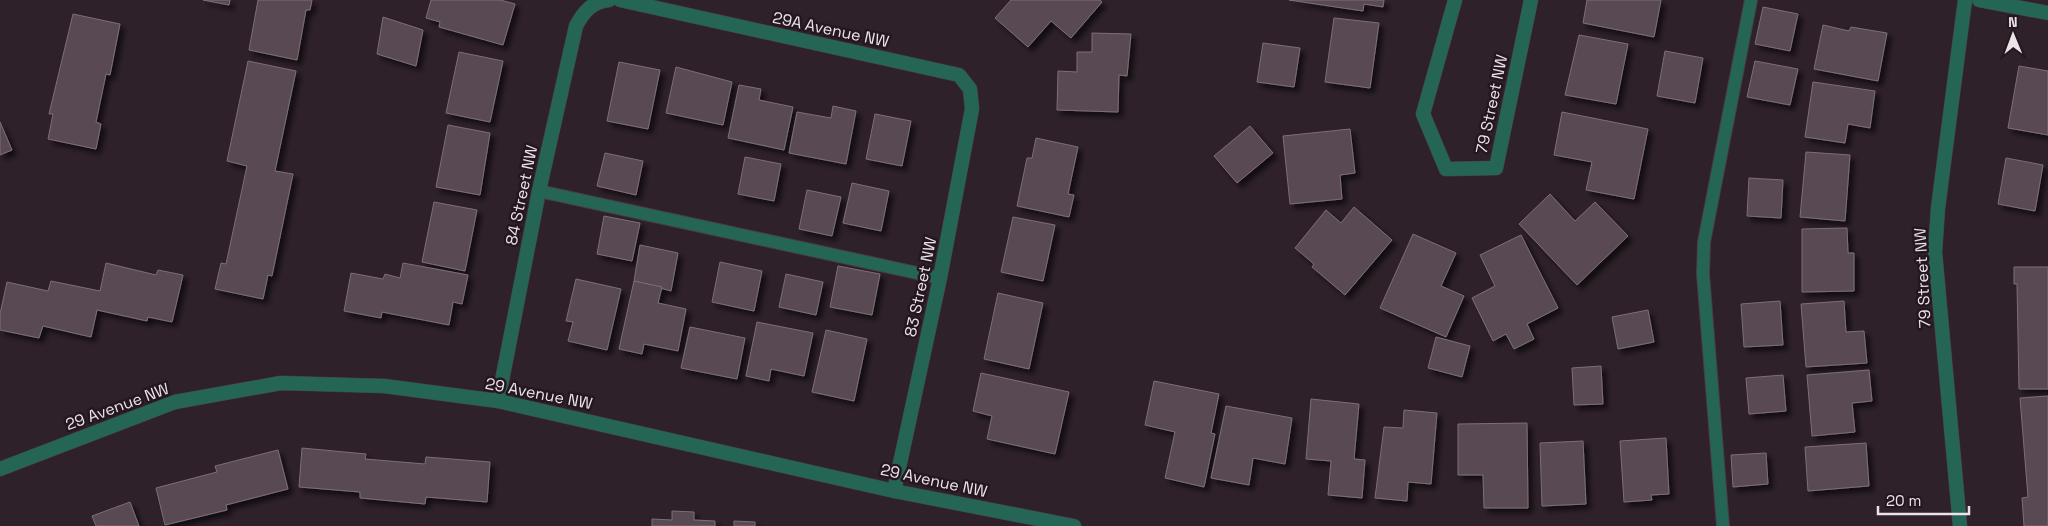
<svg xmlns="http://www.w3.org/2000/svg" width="2048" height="526" viewBox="0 0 2048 526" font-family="'Space Grotesk',sans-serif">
  <defs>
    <filter id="shadow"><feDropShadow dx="4.5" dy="4.5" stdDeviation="2.5" flood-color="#0009"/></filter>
  </defs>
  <rect width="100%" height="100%" fill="#2e212a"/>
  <g fill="#584953" stroke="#7d6e79" filter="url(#shadow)">
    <path d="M203,0H230L229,5Z"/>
    <path d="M258,0H312L310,10H306L297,60L249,50Z"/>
    <path d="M431,0H500L515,4L503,45L439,27L440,22L426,18Z"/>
    <path d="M1011,0H1100L1102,2L1071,38L1051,21L1028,47L995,18Z"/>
    <path d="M1289,0H1384L1383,7L1364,4L1363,11Z"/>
    <path d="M1587,0H1661L1654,37L1583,23Z"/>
    <path d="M1763,7L1798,14L1790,51L1755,44Z"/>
    <path d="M73,14L120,24L110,75L106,74L96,122L101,124L96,149L48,139L53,114H49Z"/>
    <path d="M383,17L423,30L416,66L377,54Z"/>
    <path d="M1334,18L1379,23L1370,88L1325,82Z"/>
    <path d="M1823,25L1849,31L1851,27L1887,33L1878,81L1814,69Z"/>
    <path d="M1092,33L1131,34L1127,76L1119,75L1118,112L1057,110L1058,71L1077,72V52H1092Z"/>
    <path d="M1579,35L1628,44L1616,104L1565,95Z"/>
    <path d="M1263,43L1300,48L1294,87L1257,82Z"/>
    <path d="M1665,51L1703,58L1695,103L1657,96Z"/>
    <path d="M459,52L503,61L490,122L446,113Z"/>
    <path d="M248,61L296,71L275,171L293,174L272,276L268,275L263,299L215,289L221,263L226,264L247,166L227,161Z"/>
    <path d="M1755,61L1798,69L1790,105L1747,97Z"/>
    <path d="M619,62L660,70L648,129L607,121Z"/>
    <path d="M2019,66L2048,71V135L2008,128Z"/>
    <path d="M676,67L732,82L723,125L666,113Z"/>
    <path d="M1813,82L1875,91L1870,128L1848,124L1845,143L1805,137Z"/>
    <path d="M739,85L761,89L759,100L793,107L784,150L728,138Z"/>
    <path d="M833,106L856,111L846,164L789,153L797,112L831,118Z"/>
    <path d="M1562,112L1648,129L1634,199L1586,190L1592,162L1554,155Z"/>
    <path d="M875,114L911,121L902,166L866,159Z"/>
    <path d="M0,122L12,150L0,155Z"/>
    <path d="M448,125L490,133L480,195L436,187Z"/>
    <path d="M1250,126L1273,153L1237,183L1214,156Z"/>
    <path d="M1350,129L1355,173L1340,175L1342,199L1290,204L1283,136Z"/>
    <path d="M1036,138L1078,147L1068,194L1074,195L1069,217L1017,206L1027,158H1032Z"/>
    <path d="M1806,152L1850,155L1845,221L1800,217Z"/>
    <path d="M605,153L643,161L636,195L597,186Z"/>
    <path d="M745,157L781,164L774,201L738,194Z"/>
    <path d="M2006,158L2043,165L2035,211L1998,204Z"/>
    <path d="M1749,178L1783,180L1781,218L1747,216Z"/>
    <path d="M852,183L889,191L881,231L843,223Z"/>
    <path d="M807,190L841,197L832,236L799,229Z"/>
    <path d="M1550,194L1575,221L1595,202L1628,236L1577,285L1519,224Z"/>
    <path d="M434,202L477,210L465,271L422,262Z"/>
    <path d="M1354,207L1392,240L1345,295L1312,267L1314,264L1295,248L1326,210L1341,223Z"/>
    <path d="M604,216L640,223L632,261L597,254Z"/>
    <path d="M1013,217L1055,225L1043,281L1001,272Z"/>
    <path d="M1847,228L1848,253H1854V291L1802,292V229Z"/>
    <path d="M1413,234L1456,253L1441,286L1464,296L1446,337L1380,308Z"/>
    <path d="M1521,235L1558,308L1527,324L1534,339L1514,349L1506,334L1493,341L1472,298L1495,286L1480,255Z"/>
    <path d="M640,245L678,253L671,291L634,281Z"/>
    <path d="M720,262L762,271L754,311L712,302Z"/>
    <path d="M106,263L156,275L158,270L183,275L172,322L148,317L147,321L97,310L91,337L43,326L39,338L0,330V314L7,282L48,291L51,281L100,291Z"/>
    <path d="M403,263L468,275L462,304L453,302L449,325L382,312L381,318L344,311L351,273L383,279L385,274L400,278Z"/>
    <path d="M838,266L880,274L872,315L830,307Z"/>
    <path d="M2014,267H2048V389H2019L2017,284H2014Z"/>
    <path d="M786,274L823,282L816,315L779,307Z"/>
    <path d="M576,279L621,289L607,350L568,341L573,322L566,321Z"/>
    <path d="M634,281L662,287L658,303L686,309L678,351L644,344L642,354L619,349Z"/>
    <path d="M998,293L1043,303L1029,369L984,359Z"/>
    <path d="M1780,301L1783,345L1744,347L1741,304Z"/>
    <path d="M1844,301L1846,332L1864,331L1867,363L1806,367L1801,304Z"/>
    <path d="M1648,310L1654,342L1618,349L1612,317Z"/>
    <path d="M757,322L813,333L804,376L771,369L769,381L746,376Z"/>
    <path d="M690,327L745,338L737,379L681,368Z"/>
    <path d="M826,330L867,339L854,401L812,392Z"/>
    <path d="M1436,337L1470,346L1462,377L1428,368Z"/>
    <path d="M1601,366L1603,404L1574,405L1572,368Z"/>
    <path d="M1869,370L1872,401L1852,403L1855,432L1812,436L1807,375Z"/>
    <path d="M981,373L1069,392L1055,454L987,439L992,416L973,411Z"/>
    <path d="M1783,375L1786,411L1749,414L1746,378Z"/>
    <path d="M1154,381L1219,394L1211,433L1215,434L1204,487L1165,478L1175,432L1145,425Z"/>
    <path d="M2048,396V526H2024L2022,498L2028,497L2020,398Z"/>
    <path d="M1311,399L1359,404L1354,459L1365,460L1362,498L1328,495L1331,461L1306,459Z"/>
    <path d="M1226,406L1292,418L1285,464L1253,458L1249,485L1211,478Z"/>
    <path d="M1404,410L1437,413L1431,484L1408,482L1407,501L1375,498L1384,427L1403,428Z"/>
    <path d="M1527,423L1528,508H1484L1483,475H1458V424Z"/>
    <path d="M1666,438L1669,494L1651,495L1652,500L1624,502L1620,441Z"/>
    <path d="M1583,441L1586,504L1542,506L1540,443Z"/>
    <path d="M1866,443L1869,486L1808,491L1805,447Z"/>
    <path d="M302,448L366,454L365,459L425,464L426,457L490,462L487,502L426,497L425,504L360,498V492L299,487Z"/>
    <path d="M278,450L288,489L226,505L227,510L165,525L156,488L217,472L215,466Z"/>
    <path d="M1766,453L1768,484L1733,487L1731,455Z"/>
    <path d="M130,502L139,526H96L92,516Z"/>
    <path d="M672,511L694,512V520L715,521V526H652V519L672,520Z"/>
    <path d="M734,521L755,522V526H734Z"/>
  </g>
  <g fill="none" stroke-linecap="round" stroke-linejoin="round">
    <defs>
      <g id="service">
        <path d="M539,191L940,278"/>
        <path d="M1723,526L1703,274L1704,242L1751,0"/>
      </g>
      <g id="minor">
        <path d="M620,0L959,75L970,89L972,109L940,278L894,491"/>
        <path d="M1455,0L1423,114L1446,169L1496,168L1531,0"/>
        <path d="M1979,0L2048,13"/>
        <path d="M498,401L539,191L576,26C584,11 592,2 609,0"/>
        <path d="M0,469L175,402L281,383L384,386L498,401L894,491L1074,526"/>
        <path d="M1960,526L1935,252L1938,208L1965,0"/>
      </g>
    </defs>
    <use href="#service" stroke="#493c45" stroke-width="14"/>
    <use href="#minor" stroke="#493c45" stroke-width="15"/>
    <use href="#service" stroke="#256555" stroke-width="12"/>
    <use href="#minor" stroke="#256555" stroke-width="14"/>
  </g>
  <g text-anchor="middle" stroke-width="5" stroke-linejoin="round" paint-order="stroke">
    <g font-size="16" fill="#ece3e9" stroke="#241720">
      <text transform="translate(831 29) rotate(12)" y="6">29A Avenue NW</text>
      <text transform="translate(1491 104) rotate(-78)" y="6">79 Street NW</text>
      <text transform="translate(521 195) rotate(-78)" y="6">84 Street NW</text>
      <text transform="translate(1922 278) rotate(-93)" y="6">79 Street NW</text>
      <text transform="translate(920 287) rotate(-78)" y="6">83 Street NW</text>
      <text transform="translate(539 393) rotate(11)" y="6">29 Avenue NW</text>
      <text transform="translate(117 406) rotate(-20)" y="6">29 Avenue NW</text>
      <text transform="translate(934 480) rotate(12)" y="6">29 Avenue NW</text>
    </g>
  </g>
  <g transform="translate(2013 35) rotate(359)" stroke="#241720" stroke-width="4" paint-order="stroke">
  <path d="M0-4L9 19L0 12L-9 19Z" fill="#ece3e9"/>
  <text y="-8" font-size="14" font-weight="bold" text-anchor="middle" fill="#ece3e9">N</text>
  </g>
  <path d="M1878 506v8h91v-8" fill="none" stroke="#ece3e9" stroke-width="2.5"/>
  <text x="1886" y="506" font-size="15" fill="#ece3e9" stroke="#241720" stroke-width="4" paint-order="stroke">20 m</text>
</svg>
